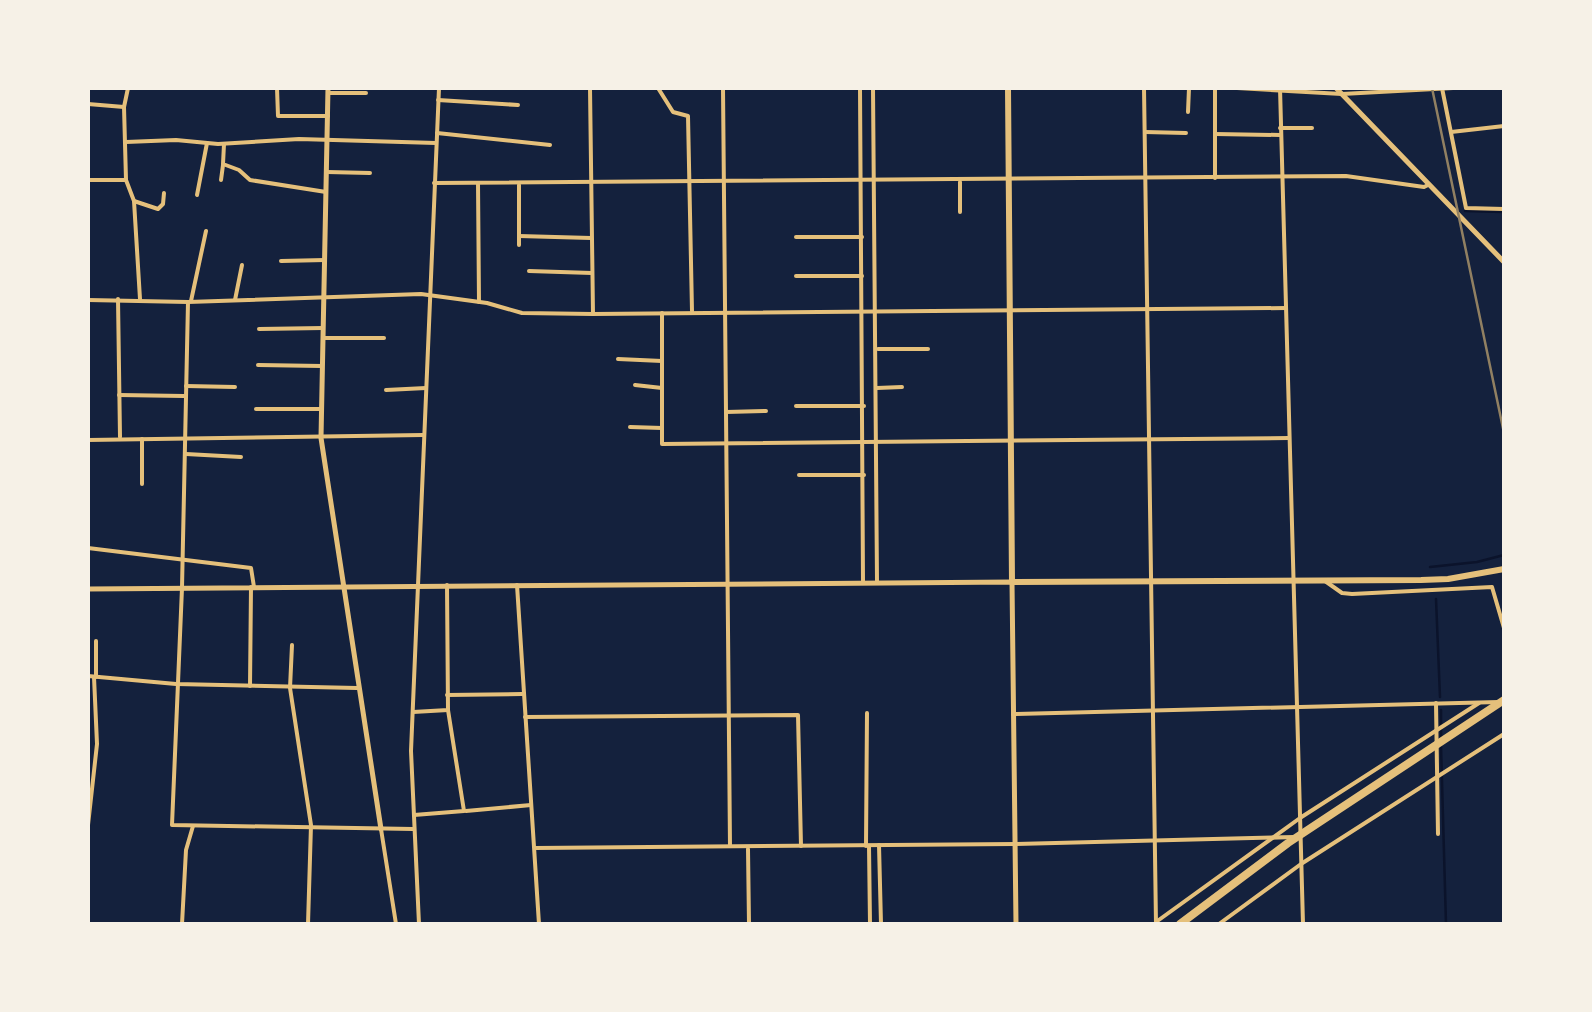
<svg xmlns="http://www.w3.org/2000/svg" width="1592" height="1012" viewBox="0 0 1592 1012" font-family="'Open Sans',sans-serif">
  <rect width="100%" height="100%" fill="#14213d"/>
  <g fill="none" stroke-linecap="round" stroke-linejoin="round">
    <g stroke="#0b132b" stroke-width="2.5">
      <path d="M1465,211L1504,212"/>
      <path d="M1430,567L1477,562L1504,555"/>
      <path d="M1436,599L1440,697"/>
      <path d="M1441,710V738"/>
      <path d="M1441,746L1446,924"/>
    </g>
    <g stroke="#e5c07b" stroke-width="4">
      <path d="M128,88L124,107L126,180L134,201L140,299"/>
      <path d="M277,88L278,116H328"/>
      <path d="M590,88L593,314"/>
      <path d="M658,88L673,112L688,116L692,311"/>
      <path d="M723,88L730,846"/>
      <path d="M860,88L863,581"/>
      <path d="M873,88L877,581"/>
      <path d="M1144,88L1156,924"/>
      <path d="M1215,88V178"/>
      <path d="M1237,88L1342,94L1453,88"/>
      <path d="M1280,88L1303,924"/>
      <path d="M1442,88L1466,208L1504,209"/>
      <path d="M328,93H366"/>
      <path d="M438,100L518,105"/>
      <path d="M88,104L124,107"/>
      <path d="M1188,112L1189,88"/>
      <path d="M1280,128H1312"/>
      <path d="M1145,132L1186,133"/>
      <path d="M1451,132L1504,126"/>
      <path d="M437,133L550,145"/>
      <path d="M1215,134L1280,135"/>
      <path d="M126,142L176,140L218,144L299,139L436,143"/>
      <path d="M224,144L223,164L239,170L250,180L326,192"/>
      <path d="M327,172L370,173"/>
      <path d="M88,180H126"/>
      <path d="M221,180L223,165"/>
      <path d="M434,183L1346,176L1424,187L1428,185"/>
      <path d="M478,183L479,302"/>
      <path d="M519,185V245"/>
      <path d="M197,195L207,143"/>
      <path d="M134,201L158,209L163,204L164,193"/>
      <path d="M960,212V182"/>
      <path d="M519,236L591,238"/>
      <path d="M796,237H862"/>
      <path d="M281,261L325,260"/>
      <path d="M529,271L592,273"/>
      <path d="M796,276H862"/>
      <path d="M118,299L120,437"/>
      <path d="M88,300L188,302L421,294L487,303L522,313L593,314L1286,308"/>
      <path d="M235,300L242,265"/>
      <path d="M191,301L206,231"/>
      <path d="M188,302L182,588L172,825L413,829"/>
      <path d="M662,313V444L1289,438"/>
      <path d="M259,329L323,328"/>
      <path d="M324,338H384"/>
      <path d="M878,349H928"/>
      <path d="M618,359L662,361"/>
      <path d="M258,365L322,366"/>
      <path d="M635,385L662,388"/>
      <path d="M186,386L235,387"/>
      <path d="M877,388L902,387"/>
      <path d="M386,390L426,388"/>
      <path d="M119,395L184,396"/>
      <path d="M796,406H864"/>
      <path d="M256,409H322"/>
      <path d="M726,412L766,411"/>
      <path d="M630,427L662,428"/>
      <path d="M88,440L423,435"/>
      <path d="M186,454L241,457"/>
      <path d="M799,475H864"/>
      <path d="M142,484V439"/>
      <path d="M88,548L251,568L254,587"/>
      <path d="M1325,581L1342,593L1352,594L1492,587L1504,628"/>
      <path d="M517,585L539,924"/>
      <path d="M96,641V677"/>
      <path d="M292,645L290,688L311,825L308,924"/>
      <path d="M88,676L176,684L357,688"/>
      <path d="M250,686L251,587"/>
      <path d="M447,695L522,694"/>
      <path d="M1436,703L1438,834"/>
      <path d="M413,712L448,710L447,585"/>
      <path d="M1013,714L1499,702"/>
      <path d="M525,717L798,715L801,846"/>
      <path d="M466,811L531,805"/>
      <path d="M414,815L464,811L448,710"/>
      <path d="M88,825L97,744L94,677"/>
      <path d="M381,829L396,924"/>
      <path d="M879,845L881,924"/>
      <path d="M866,846L867,713"/>
      <path d="M869,846L870,924"/>
      <path d="M535,848L1015,844L1295,837"/>
      <path d="M748,849L749,924"/>
      <path d="M1156,922L1300,818L1479,703"/>
      <path d="M182,924L186,850L193,826"/>
      <path d="M419,924L411,751L439,88"/>
      <path d="M1219,924L1301,864L1504,734"/>
    </g>
    <g stroke="#e5c07b" stroke-width="5">
      <path d="M328,88L321,438L381,829"/>
      <path d="M1336,88L1504,262"/>
      <path d="M88,589L1012,582L1016,924"/>
    </g>
    <path stroke="#e5c07b" stroke-width="6" d="M1008,88L1012,582L1421,580L1448,579L1504,569"/>
    <path stroke="#e5c07b" stroke-width="8" d="M1180,924L1288,843L1504,700"/>
    <path stroke="#918062" stroke-width="2.5" d="M1432,88L1504,433"/>
  </g>
  <rect width="1592" height="1012" fill="none" stroke="#f6f1e7" stroke-width="180"/>
</svg>
